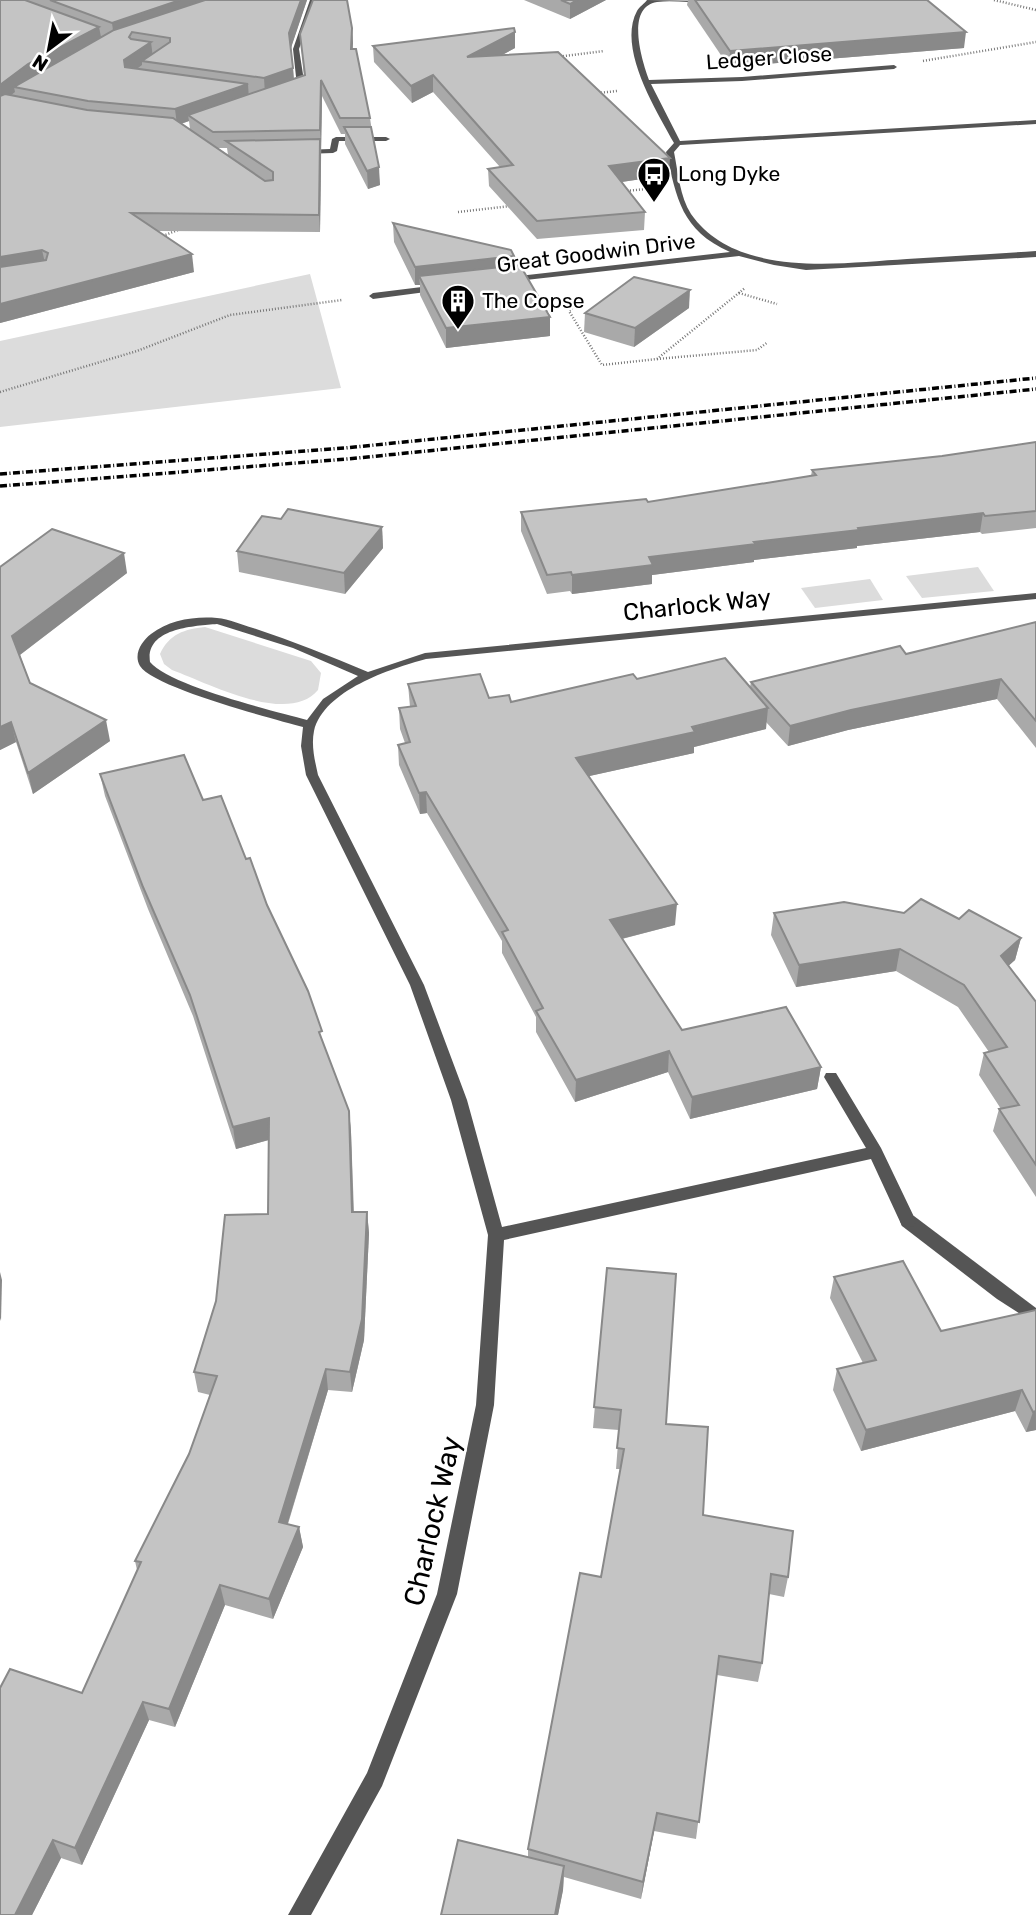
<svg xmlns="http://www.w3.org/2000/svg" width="1036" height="1915" viewBox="0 0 1036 1915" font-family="Rubik,sans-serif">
  <rect width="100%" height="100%" fill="#fff"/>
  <g fill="#dcdcdc">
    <path d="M310,274L341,388L0,427V341Z"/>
    <path d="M978,567L994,591L922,598L906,576Z"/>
    <path d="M870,579L883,600L815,608L801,588Z"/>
    <path d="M205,627L311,661L321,673L318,690C288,726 208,683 172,670L164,664L160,654C169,634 185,629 205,627Z"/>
  </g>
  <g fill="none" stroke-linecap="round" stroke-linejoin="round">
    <g stroke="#777" stroke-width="2.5" stroke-dasharray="1 2" stroke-linecap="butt">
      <path d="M994,0L1036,10"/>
      <path d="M557,57L604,51"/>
      <path d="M923,61L1036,42"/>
      <path d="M598,93L617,91"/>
      <path d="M624,191L647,189"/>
      <path d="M458,212L511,206"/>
      <path d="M160,237L178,230"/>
      <path d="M739,293L777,304"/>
      <path d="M577,304L569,311L602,365L657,359L745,288"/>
      <path d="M657,359L757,350L768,342"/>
      <path d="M0,392L137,351L230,315L342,300"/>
    </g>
    <g fill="#555" fill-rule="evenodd">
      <path d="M336,137H386L390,139L386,141H339L337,151L333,153L304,154L300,152L304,150L330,149L332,139Z"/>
      <path d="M908,1215L914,1216L1036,1308V1324L997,1299L902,1226L900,1221L902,1216Z"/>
    </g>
    <g fill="#555" fill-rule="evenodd">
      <path d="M310,0H316L299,49L305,87L295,91L291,89L297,86L293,49Z"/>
      <path d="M647,0L710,1L707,3C691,3 673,0 657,2C625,7 642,61 649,80L742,77L894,65L897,67L894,69L742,81L651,84L680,141L1036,120V124L680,145L674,152C678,172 680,197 691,214C737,279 840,263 907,259C950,256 993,254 1036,251V257L806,270L774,265L739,256L507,282V278L510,277L730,252C681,230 677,199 666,152L674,143C656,110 617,48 637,11C639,7 645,3 647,0Z"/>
      <path d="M438,285L441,286V290L373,299L369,296L373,293Z"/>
      <path d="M1036,593V599L426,659C390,669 324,690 314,731C311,746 315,761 318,775L424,985L467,1100L502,1227L866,1148L824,1077L826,1073H836L881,1148L916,1221L914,1226L908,1227L902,1226L871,1159L504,1240L494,1405L457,1594L382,1786L311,1915H288L367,1773L437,1594L476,1405L488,1235L451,1100L410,985L306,775L301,746L303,727C274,719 154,688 140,666C133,654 142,641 151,634C169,620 195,616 217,618C229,619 242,625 253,628C292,641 330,656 368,672L425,653ZM217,624L293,648L358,676L323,699L307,720C274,711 170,686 150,662C145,628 194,626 217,624Z"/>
    </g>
    <g stroke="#000" stroke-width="3.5" stroke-dasharray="7 2.5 1 2.5" stroke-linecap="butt">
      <path d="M0,474L345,448L1036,378"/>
      <path d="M0,486L348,459L1036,389"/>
    </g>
  </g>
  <g fill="#a9a9a9" fill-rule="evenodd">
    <path d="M0,0H307L291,47L294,79L304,75L300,34L352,28L353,49L370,118L380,185L368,189L345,144V134H341L322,96L320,232L157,231L194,272L0,323ZM189,121L190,129L181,124ZM218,148H227L228,155Z"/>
    <path d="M524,0H606L570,19Z"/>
    <path d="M688,0H927L964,48L729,67L687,5Z"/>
    <path d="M515,32V48L502,55L669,175L621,182L645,212L644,230L537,239L489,186L488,169L500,167L433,92L412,103L374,62L373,46Z"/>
    <path d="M393,223L514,266L550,336L446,348L420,295V285H415L394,242Z"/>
    <path d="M689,308L634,347L584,332L585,313Z"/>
    <path d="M1036,442V528L982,534L980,532L857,546V548L754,560V562L652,575V584L572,594L570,591L547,594L521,531V512L648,502L811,476L812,470L942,456Z"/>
    <path d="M281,519L382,527L383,548L345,594L239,572L237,551Z"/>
    <path d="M0,567L127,573L20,655L30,683L110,741L33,794L16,742L0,750Z"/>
    <path d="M1036,622V748L997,699L848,730L788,746L766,722V729L694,747V753L589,776L675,925L622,939L682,1030L821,1067L817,1089L690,1119L668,1072L575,1102L536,1032V1017L502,953V941L427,813L420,814L399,765L398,745L405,743L400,729L399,708L410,707L408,684L511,702L637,679L750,687L751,682L906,654Z"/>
    <path d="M100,774L203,800L246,859L267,905L323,1043L349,1111L351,1132L354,1212H367L369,1233L364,1340L352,1392L328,1390L288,1524L299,1527L303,1547L273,1619L225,1605L175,1727L149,1720L82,1865L61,1858L32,1915H0L82,1693L137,1570L135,1561L189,1454L210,1395L198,1392L194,1372L268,1214L269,1140L236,1149L193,1016L148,909L105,796Z"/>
    <path d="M774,913H904L959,919L1021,938L1015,960L1008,966L1036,1002V1197L993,1131L999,1109H1001L979,1075L984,1053L989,1052L958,1007L896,971L796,987L771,935Z"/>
    <path d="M607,1268L666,1424L703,1515L788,1577L784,1597L769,1594L762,1663L758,1682L717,1675L696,1839L654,1831L641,1899L564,1877L563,1890L558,1915H441L528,1857V1849L601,1577L620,1469H616L619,1430L593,1428Z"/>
    <path d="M834,1277L941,1331L1036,1310V1430L1026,1432L1015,1411L861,1451L833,1390L837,1369L863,1363L830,1298Z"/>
  </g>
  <g fill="#898989">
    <path d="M180,0H211L114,38L112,23Z"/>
    <path d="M301,0H307L291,48L289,33Z"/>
    <path d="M577,0H606L570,19V4Z"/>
    <path d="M99,27L102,42L14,87L15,92L0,104V85L28,64Z"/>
    <path d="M352,28L353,43L351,65V49Z"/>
    <path d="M515,32V48L467,74V57Z"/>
    <path d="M966,32L964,48L729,67L730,51Z"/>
    <path d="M151,42L153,58L142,61V65L127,76L124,60Z"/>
    <path d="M293,68L294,84L265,94L264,78Z"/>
    <path d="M433,75V92L412,103L411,86Z"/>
    <path d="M321,80L322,96L321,147L320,130Z"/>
    <path d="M248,84L249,100L188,115L189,121L177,125L175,109Z"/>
    <path d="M320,139L321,156L320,232L319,215Z"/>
    <path d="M670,158L669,175L608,184L609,166Z"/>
    <path d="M379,167L380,185L368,189L367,171Z"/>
    <path d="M42,250L46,267L0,275V257Z"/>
    <path d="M192,254L194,272L0,323V304Z"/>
    <path d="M514,256V274L419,276L420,285H415V267Z"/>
    <path d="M690,290L689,308L634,347L635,328Z"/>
    <path d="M550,317V336L446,348V328Z"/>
    <path d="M983,513L980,532L857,546V548L754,560V562L652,575V584L572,594V575L649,557L858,528Z"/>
    <path d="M382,527L383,548L345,594L344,573Z"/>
    <path d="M124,553L127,573L17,657L12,636Z"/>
    <path d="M1001,679L997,699L848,730L788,746L790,726L851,710Z"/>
    <path d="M768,708L766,729L694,747V753L576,779V758Z"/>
    <path d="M106,720L110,741L33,794L28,773Z"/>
    <path d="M11,722L16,742L0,750V727Z"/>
    <path d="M426,792L427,813L420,814L419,793Z"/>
    <path d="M677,904L675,925L609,942L610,920Z"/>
    <path d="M1021,938L1015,960L995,978L1001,956Z"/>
    <path d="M900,949L896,971L796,987L799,965Z"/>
    <path d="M669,1051L668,1072L575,1102L576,1080Z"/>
    <path d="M821,1067L817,1089L690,1119L692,1097Z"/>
    <path d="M349,1111L351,1132L354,1233L352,1212Z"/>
    <path d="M269,1118L272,1139L236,1149L233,1127Z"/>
    <path d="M367,1212L369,1233L364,1340L352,1392L350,1372Z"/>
    <path d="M0,1272L2,1280L1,1321L0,1318Z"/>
    <path d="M326,1369L328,1390L282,1542L279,1522Z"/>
    <path d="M1022,1390L1015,1411L861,1451L866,1430Z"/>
    <path d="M1036,1411V1430L1026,1432L1033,1412Z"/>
    <path d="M299,1527L303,1547L273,1619L269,1599Z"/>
    <path d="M220,1585L225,1605L175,1727L169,1709Z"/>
    <path d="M143,1702L149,1720L82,1865L75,1848Z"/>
    <path d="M657,1813L654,1831L641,1899L643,1882Z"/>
    <path d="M53,1840L61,1858L32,1915H15Z"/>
    <path d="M564,1866L563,1890L558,1915H555Z"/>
  </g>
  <g fill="#c4c4c4" stroke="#898989" stroke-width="2">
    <path d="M0,0H25L99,27L28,64L0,85Z"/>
    <path d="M50,0H180L112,23Z"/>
    <path d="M205,0H301L289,33L293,68L264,78L142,61L170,42V38L132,32L129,37L131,39L151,42L124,60L125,67L248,84L175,109L88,101L14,87L114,30Z"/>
    <path d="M313,0H347L352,28L351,49H356L370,118H340L321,80L320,130L213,132L188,115L305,75L300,34Z"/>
    <path d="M561,0H577L570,4Z"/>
    <path d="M695,0H927L966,32L730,51Z"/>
    <path d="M514,28L515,32L467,57L558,52L670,158L609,166L645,212L537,221L488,169L513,165L433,75L411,86L373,46Z"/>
    <path d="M5,94L87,110L173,118L265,181L273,180V172L226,141L320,139L319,215L131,213L192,254L0,304V267L46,260L48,253L42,250L0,257V96Z"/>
    <path d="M344,127H371L379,167L367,171Z"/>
    <path d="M393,223L511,250L514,256L415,267Z"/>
    <path d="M520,265L550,317L446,328L419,276Z"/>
    <path d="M634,277L690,290L635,328L585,313Z"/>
    <path d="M1036,442V511L985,516L983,513L858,528L859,530L754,542L756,544L649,557L653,565L572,575L571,572L547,575L521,512L646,499L648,502L816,475L812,470L942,456Z"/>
    <path d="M288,509L382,527L344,573L237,551L262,516L281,519Z"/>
    <path d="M52,529L124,553L12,636L30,683L106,720L28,773L11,722L0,727V567Z"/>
    <path d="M1036,622V721L1001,679L851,710L790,726L751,682L900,646L906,654Z"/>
    <path d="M725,658L768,708L692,727L695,732L576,758L677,904L610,920L682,1030L786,1007L821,1067L692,1097L669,1051L576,1080L536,1011L543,1008L502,932L508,930L426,792L419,793L398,745L410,742L399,708L416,706L408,684L480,674L489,698L509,695L511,702L633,674L637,679Z"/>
    <path d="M184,755L203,800L221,796L246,859L250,858L267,905L308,991L322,1031L319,1032L349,1111L352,1212H367L362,1319L350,1372L326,1369L279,1522L299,1527L269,1599L220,1585L169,1709L143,1702L75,1848L53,1840L15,1915H0V1688L10,1669L82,1693L141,1562L135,1561L189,1454L217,1376L194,1372L216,1301L225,1215L268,1214L269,1118L233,1127L190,995L143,887L100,774Z"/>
    <path d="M921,899L959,919L969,910L1021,938L1001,956L1036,1002V1165L999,1109L1019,1105L984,1053L1007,1047L964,985L900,949L799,965L774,913L844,902L904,913Z"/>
    <path d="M903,1261L941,1331L1036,1310V1411L1033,1412L1022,1390L866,1430L837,1369L876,1360L834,1277Z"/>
    <path d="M607,1268L676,1274L666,1424L708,1427L703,1515L793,1531L788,1577L771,1574L762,1663L719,1656L699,1822L657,1813L643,1882L528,1849L580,1573L601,1577L624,1449L617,1448L621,1410L594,1407Z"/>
    <path d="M458,1840L564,1866L555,1915H441Z"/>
  </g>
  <defs>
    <symbol id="bus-pin" viewBox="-11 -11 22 30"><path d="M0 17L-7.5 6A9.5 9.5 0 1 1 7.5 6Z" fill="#000" stroke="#fff"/><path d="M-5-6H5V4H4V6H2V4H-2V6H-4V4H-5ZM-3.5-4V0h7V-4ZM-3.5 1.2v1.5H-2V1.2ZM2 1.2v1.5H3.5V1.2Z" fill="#fff"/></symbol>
    <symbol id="building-pin" viewBox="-11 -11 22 30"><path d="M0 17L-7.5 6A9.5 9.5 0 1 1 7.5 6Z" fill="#000" stroke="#fff"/><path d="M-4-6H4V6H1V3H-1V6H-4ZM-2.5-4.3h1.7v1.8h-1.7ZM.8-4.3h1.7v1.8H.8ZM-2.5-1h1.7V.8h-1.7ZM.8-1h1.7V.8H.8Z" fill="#fff"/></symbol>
  </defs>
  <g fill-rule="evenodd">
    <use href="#bus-pin" x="635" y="155" width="38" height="52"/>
    <use href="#building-pin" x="439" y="282" width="38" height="52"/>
  </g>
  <g text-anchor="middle" stroke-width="5" stroke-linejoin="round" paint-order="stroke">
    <g font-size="21" fill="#000" stroke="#fff">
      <text transform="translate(769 58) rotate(-4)" y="7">Ledger Close</text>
      <text transform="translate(596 253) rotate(-7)" y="7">Great Goodwin Drive</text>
    </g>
    <g font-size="21" fill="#000" stroke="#fff" text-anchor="start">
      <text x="678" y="181">Long Dyke</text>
      <text x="482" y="308">The Copse</text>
    </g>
    <g font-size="24" fill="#000" stroke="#fff">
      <text transform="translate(697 605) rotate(-6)" y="8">Charlock Way</text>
    </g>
    <g font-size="28" fill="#000" stroke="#fff">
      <text transform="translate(432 1521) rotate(-77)" y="10">Charlock Way</text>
    </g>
  </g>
  <g transform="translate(49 49) rotate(212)" stroke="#ffffff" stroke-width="5" paint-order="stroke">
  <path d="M0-5L12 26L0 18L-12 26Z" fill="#000000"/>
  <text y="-10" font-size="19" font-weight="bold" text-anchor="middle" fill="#000000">N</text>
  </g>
</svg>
